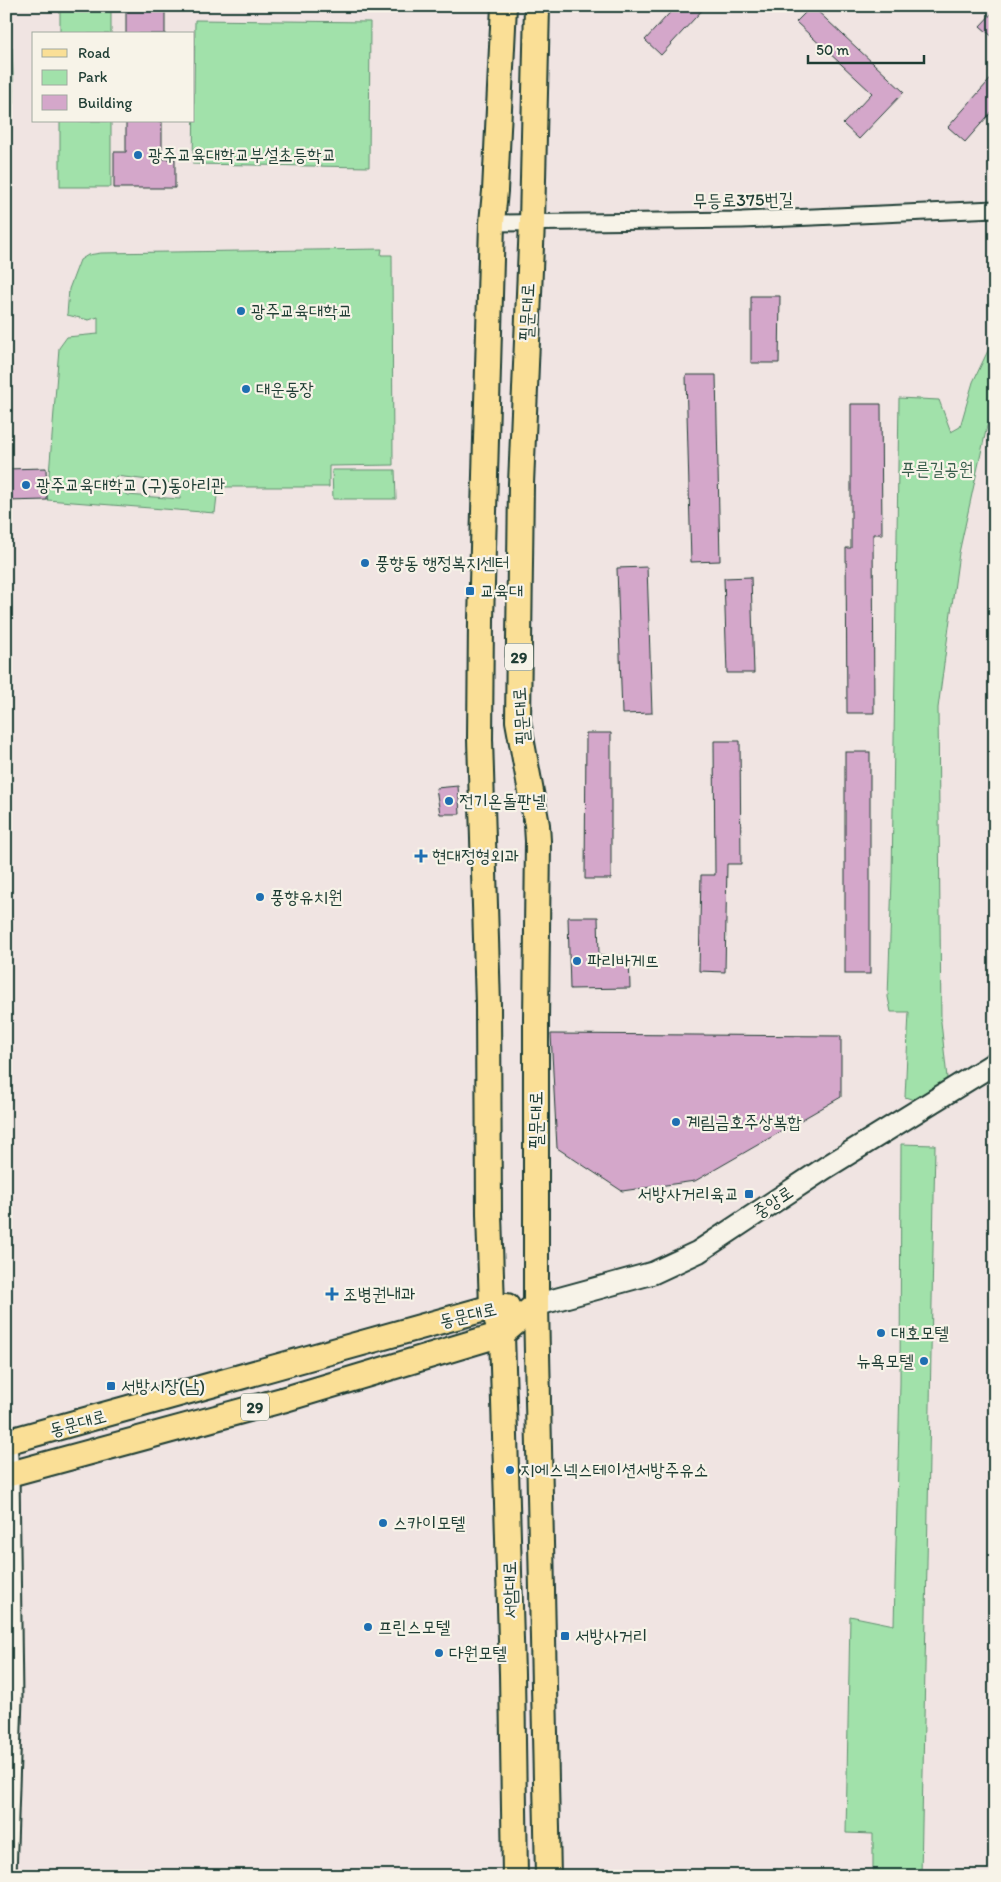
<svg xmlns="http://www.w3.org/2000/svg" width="1001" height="1882" viewBox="0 0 1001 1882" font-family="Itim,'Poor Story',sans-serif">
  <rect width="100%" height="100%" fill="#f0e4e2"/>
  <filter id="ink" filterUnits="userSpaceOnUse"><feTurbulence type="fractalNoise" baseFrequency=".02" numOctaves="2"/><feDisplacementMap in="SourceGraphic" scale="10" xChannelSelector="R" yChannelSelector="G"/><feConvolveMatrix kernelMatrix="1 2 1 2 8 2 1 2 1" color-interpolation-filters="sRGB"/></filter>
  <g filter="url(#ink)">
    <g fill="#a1e1aa" stroke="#608f6f" fill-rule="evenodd">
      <rect x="60" y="6" width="51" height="28"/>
      <path d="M195,20L370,22L369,167L193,164Z"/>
      <path d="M6,48H12L14,103L6,102Z"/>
      <rect x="60" y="121" width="51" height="66"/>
      <path d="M382,249L381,255H392L393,465L329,466V487H218L215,513L47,500L59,348L67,337L98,334V317L89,320L67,315L69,289L80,260L88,255L101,253ZM116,476L181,484L180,499L127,495L114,486Z"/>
      <path d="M995,336V406L987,426L959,553L938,708L941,1022L948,1087L917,1101L905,1097L909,1012H891L888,997L892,878L899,398L939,400L951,432L960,427L973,382Z"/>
      <path d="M332,470H395L396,499H333Z"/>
      <path d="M901,1144L935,1145L921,1876H873V1834L846,1833L850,1616L894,1625L900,1384Z"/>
    </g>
    <g fill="#d4a7ca" stroke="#1f3d34">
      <rect x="126" y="6" width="39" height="28"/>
      <path d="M676,6H706L661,55L645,40Z"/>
      <path d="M812,6L904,92L859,139L843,124L872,93L796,22Z"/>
      <path d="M995,10V39L980,26Z"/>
      <path d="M995,74V108L965,142L948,127Z"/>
      <path d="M126,121H162V159H175V188H114V152H126Z"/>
      <path d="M751,296H780L779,363H751Z"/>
      <path d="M686,375H716L720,561L691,562Z"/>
      <path d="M851,404H881L882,534H873L874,713H847L846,548H851Z"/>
      <path d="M46,468L47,500L6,501V469Z"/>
      <path d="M647,567L652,713L622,714L617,568Z"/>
      <path d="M751,577L754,673H727L724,578Z"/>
      <path d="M586,733H611V879H585Z"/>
      <path d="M714,741H740L741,864H727L725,972L699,971L701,875H715Z"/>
      <rect x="845" y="752" width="25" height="222"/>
      <path d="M458,786L460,814H440L436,788Z"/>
      <path d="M568,917H598L599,956L629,955L630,988L570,989Z"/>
      <path d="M551,1034L841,1036V1097L695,1181L622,1191L557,1148Z"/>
    </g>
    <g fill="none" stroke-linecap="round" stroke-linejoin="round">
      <defs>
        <g id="street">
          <path d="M492,223L742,220L995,209"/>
          <path d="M8,1876L14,1698L11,1473L9,1442"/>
        </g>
        <path id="secondary" d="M536,1305L653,1273L698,1252L825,1168L995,1063"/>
        <g id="primary">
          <path d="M504,6L495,191L492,223L481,620L480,739L488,1005L489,1214L492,1307L502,1334L512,1674L515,1876"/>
          <path d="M537,6L532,222L521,484L518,721L537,825L538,841L536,1019V1305L548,1876"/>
          <path d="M6,1442L492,1307L507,1306"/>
          <path d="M6,1475L282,1400L502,1334L536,1305"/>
        </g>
      </defs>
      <use href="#street" stroke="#1f3d34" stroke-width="19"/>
      <use href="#secondary" stroke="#1f3d34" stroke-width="25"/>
      <use href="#primary" stroke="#1f3d34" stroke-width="28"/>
      <use href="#street" stroke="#f7f3e8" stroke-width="15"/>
      <use href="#secondary" stroke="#f7f3e8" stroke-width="21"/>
      <use href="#primary" stroke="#fadf96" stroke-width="24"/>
    </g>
  </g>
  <g fill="#1f6fb2" stroke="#f7f3e8" stroke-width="2">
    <circle cx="138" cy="155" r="5"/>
    <circle cx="241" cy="311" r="5"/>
    <circle cx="246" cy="389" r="5"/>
    <circle cx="26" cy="485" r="5"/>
    <circle cx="365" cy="563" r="5"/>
    <rect x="465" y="586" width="10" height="10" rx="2.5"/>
    <circle cx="449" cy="801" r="5"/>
    <path d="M418.5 848.5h5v5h5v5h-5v5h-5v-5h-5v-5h5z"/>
    <circle cx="260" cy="897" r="5"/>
    <circle cx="577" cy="961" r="5"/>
    <circle cx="676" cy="1122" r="5"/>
    <rect x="744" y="1189" width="10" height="10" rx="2.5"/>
    <path d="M329.5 1286.5h5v5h5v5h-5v5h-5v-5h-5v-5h5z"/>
    <circle cx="881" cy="1333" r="5"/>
    <circle cx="924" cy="1361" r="5"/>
    <rect x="106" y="1381" width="10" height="10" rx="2.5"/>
    <circle cx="510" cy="1470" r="5"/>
    <circle cx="383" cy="1523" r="5"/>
    <circle cx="368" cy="1627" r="5"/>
    <rect x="560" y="1631" width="10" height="10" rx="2.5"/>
    <circle cx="439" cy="1653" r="5"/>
  </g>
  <g text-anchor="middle" stroke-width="4.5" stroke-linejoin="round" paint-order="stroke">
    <g fill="#f7f3e8" stroke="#60746a" stroke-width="1">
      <rect x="505" y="643.5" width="28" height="27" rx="4"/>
      <rect x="241" y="1393.5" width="28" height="27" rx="4"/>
    </g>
    <g font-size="16" font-weight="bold" fill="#1f3d34">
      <text x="519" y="663">29</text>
      <text x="255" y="1413">29</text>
    </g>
    <g font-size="18" fill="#1f3d34" stroke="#f7f3e8" text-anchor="start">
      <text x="148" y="161">광주교육대학교부설초등학교</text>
      <text x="251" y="317">광주교육대학교</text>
      <text x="256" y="395">대운동장</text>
      <text x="36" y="491">광주교육대학교 (구)동아리관</text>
      <text x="375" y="569">풍향동 행정복지센터</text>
      <text x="480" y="597">교육대</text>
      <text x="459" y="807">전기온돌판넬</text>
      <text x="432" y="862">현대정형외과</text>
      <text x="270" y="903">풍향유치원</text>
      <text x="587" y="967">파리바게뜨</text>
      <text x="686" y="1128">계림금호주상복합</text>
      <text x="739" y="1200" text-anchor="end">서방사거리육교</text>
      <text x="343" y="1300">조병권내과</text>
      <text x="891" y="1339">대호모텔</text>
      <text x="914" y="1367" text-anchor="end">뉴욕모텔</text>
      <text x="121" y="1392">서방시장(남)</text>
      <text x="520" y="1476">지에스넥스테이션서방주유소</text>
      <text x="393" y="1529">스카이모텔</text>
      <text x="378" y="1633">프린스모텔</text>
      <text x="575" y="1642">서방사거리</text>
      <text x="449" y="1659">다원모텔</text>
    </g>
    <g font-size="18" fill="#1f3d34" stroke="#f7f3e8">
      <text transform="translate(743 200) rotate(-1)" y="6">무등로375번길</text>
      <text transform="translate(527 312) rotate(-88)" y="6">필문대로</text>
      <text transform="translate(521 716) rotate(-94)" y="6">필문대로</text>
      <text transform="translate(536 1120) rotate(-90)" y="6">필문대로</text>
      <text transform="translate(773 1202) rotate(-33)" y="6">중앙로</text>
      <text transform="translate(468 1315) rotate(-13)" y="6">동문대로</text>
      <text transform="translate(78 1423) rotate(-15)" y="6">동문대로</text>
      <text transform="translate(510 1590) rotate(-91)" y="6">서암대로</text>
    </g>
    <g font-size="18" fill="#395e4c" stroke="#f7f3e8">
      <text x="937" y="475">푸른길공원</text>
    </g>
  </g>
  <rect width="1001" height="1882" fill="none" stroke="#f7f3e8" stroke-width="25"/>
  <rect x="12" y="12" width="976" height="1857" fill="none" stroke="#1f3d34" stroke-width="2" filter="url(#ink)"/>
  <rect x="32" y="32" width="162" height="90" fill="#f7f3e8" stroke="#a1aaa0"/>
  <rect x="42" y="49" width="25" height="8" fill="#fadf96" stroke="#a1aaa0"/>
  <text x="78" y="58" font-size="15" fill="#1f3d34">Road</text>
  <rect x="42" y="70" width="25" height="15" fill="#a1e1aa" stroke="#a1aaa0"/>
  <text x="78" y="82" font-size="15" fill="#1f3d34">Park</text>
  <rect x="42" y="95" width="25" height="15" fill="#d4a7ca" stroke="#a1aaa0"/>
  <text x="78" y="108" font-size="15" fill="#1f3d34">Building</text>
  <path d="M808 55v8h116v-8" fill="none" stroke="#1f3d34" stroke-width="2.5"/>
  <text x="816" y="55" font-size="15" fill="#1f3d34" stroke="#f7f3e8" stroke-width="4" paint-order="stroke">50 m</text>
</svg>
